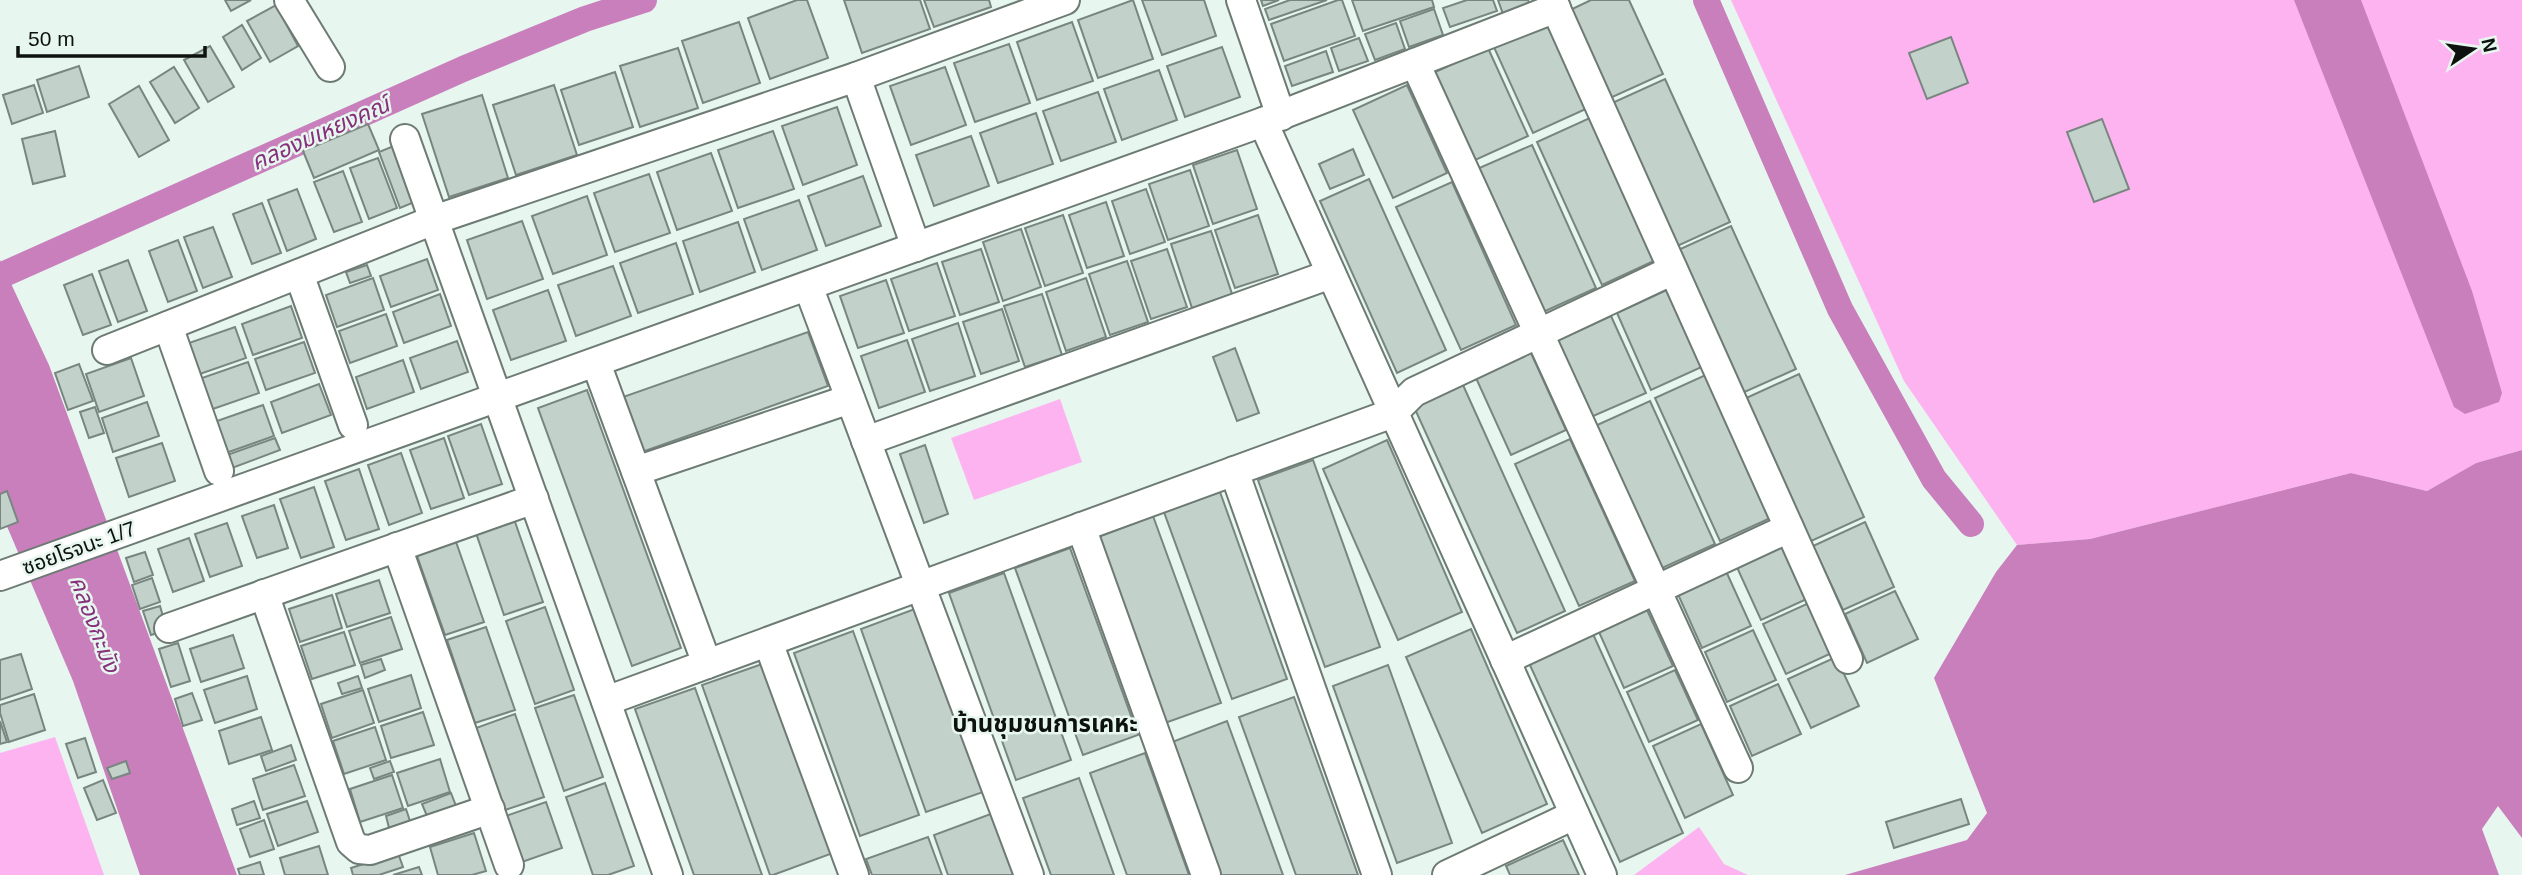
<svg xmlns="http://www.w3.org/2000/svg" width="2522" height="875" viewBox="0 0 2522 875" font-family="Helvetica,'Noto Sans Thai',sans-serif">
  <rect width="100%" height="100%" fill="#e7f6ef"/>
  <g fill="#feb3f1">
    <path d="M1731,0H2522V450L2476,463L2427,491L2351,473L2090,539L2017,545L1904,381Z"/>
    <path d="M1060,399L1082,462L974,500L951,438Z"/>
    <path d="M55,737L104,875H0V753Z"/>
    <path d="M1699,827L1724,864L1748,875H1634Z"/>
  </g>
  <g fill="#c97fbc">
    <path d="M2294,0H2361L2472,291L2502,393L2499,402L2465,414L2454,407Z"/>
    <path d="M0,260L49,365L237,875H140L73,681L0,510Z"/>
    <path d="M2522,450V838L2498,806L2482,829L2499,875H1845L1967,840L1987,813L1934,678L1996,572L2017,545L2090,539L2351,473L2427,491L2476,463Z"/>
  </g>
  <g fill="none" stroke-linecap="round" stroke-linejoin="round">
    <g stroke="#c97fbc" stroke-width="26">
      <path d="M1706,0L1840,309L1934,479L1971,524"/>
      <path d="M0,276L463,69L585,19L644,0"/>
    </g>
  </g>
  <g fill="#c2d1ca" stroke="#798680" stroke-width="2">
    <path d="M225,0H251L231,11Z"/>
    <path d="M797,0H807L828,58L770,79L748,18Z"/>
    <path d="M844,0H920L930,29L862,53Z"/>
    <path d="M924,0H989L991,7L934,27Z"/>
    <path d="M1133,0L1153,59L1098,78L1078,20Z"/>
    <path d="M1142,0H1204L1216,36L1162,55Z"/>
    <path d="M1261,0H1279L1263,6Z"/>
    <path d="M1290,0H1327L1269,20L1265,9Z"/>
    <path d="M1338,0H1342L1355,36L1284,61L1271,24Z"/>
    <path d="M1352,0H1432L1434,7L1363,31Z"/>
    <path d="M1467,0H1493L1497,11L1450,27L1443,8Z"/>
    <path d="M1498,0H1528L1530,5L1503,14Z"/>
    <path d="M1591,0H1629L1663,74L1608,99L1568,11Z"/>
    <path d="M276,5L298,46L270,62L247,21Z"/>
    <path d="M1434,9L1443,35L1409,47L1400,21Z"/>
    <path d="M1548,20L1588,108L1533,133L1493,45Z"/>
    <path d="M739,22L760,83L703,103L682,41Z"/>
    <path d="M1072,22L1093,81L1037,100L1017,42Z"/>
    <path d="M1396,23L1405,49L1375,60L1365,34Z"/>
    <path d="M242,25L261,58L242,70L223,37Z"/>
    <path d="M1951,37L1968,83L1927,99L1909,53Z"/>
    <path d="M1359,38L1368,61L1339,71L1331,48Z"/>
    <path d="M1009,44L1030,103L975,122L954,63Z"/>
    <path d="M210,46L234,87L208,102L184,60Z"/>
    <path d="M1222,47L1240,97L1185,117L1167,66Z"/>
    <path d="M678,48L698,108L640,127L620,66Z"/>
    <path d="M1488,48L1528,136L1473,161L1433,73Z"/>
    <path d="M1326,51L1333,72L1292,86L1285,66Z"/>
    <path d="M79,66L89,97L47,112L37,80Z"/>
    <path d="M174,67L199,108L175,123L150,82Z"/>
    <path d="M945,67L966,125L911,145L890,86Z"/>
    <path d="M1159,70L1177,120L1122,140L1104,89Z"/>
    <path d="M615,72L633,127L579,145L561,90Z"/>
    <path d="M1665,79L1730,222L1675,247L1610,104Z"/>
    <path d="M34,85L43,113L12,124L3,95Z"/>
    <path d="M554,85L577,155L516,175L493,105Z"/>
    <path d="M1407,85L1447,173L1393,198L1353,110Z"/>
    <path d="M139,86L169,140L139,157L109,104Z"/>
    <path d="M1098,92L1116,142L1061,161L1043,111Z"/>
    <path d="M482,95L508,178L449,197L422,114Z"/>
    <path d="M837,107L857,165L803,185L782,126Z"/>
    <path d="M1036,113L1053,164L998,183L980,133Z"/>
    <path d="M1592,117L1656,260L1602,285L1537,142Z"/>
    <path d="M2102,119L2129,189L2094,202L2067,132Z"/>
    <path d="M368,124L379,150L314,178L303,151Z"/>
    <path d="M55,131L65,176L33,184L22,139Z"/>
    <path d="M773,131L794,189L738,208L718,150Z"/>
    <path d="M971,136L989,186L934,206L916,155Z"/>
    <path d="M396,145L417,201L400,208L379,152Z"/>
    <path d="M1532,145L1596,288L1541,313L1477,169Z"/>
    <path d="M1353,149L1364,175L1330,189L1319,164Z"/>
    <path d="M1237,150L1257,209L1213,224L1193,165Z"/>
    <path d="M711,153L732,211L677,230L657,172Z"/>
    <path d="M378,158L397,208L369,219L350,168Z"/>
    <path d="M1190,170L1209,226L1168,240L1149,184Z"/>
    <path d="M343,171L362,222L334,232L314,182Z"/>
    <path d="M649,174L670,233L615,252L594,193Z"/>
    <path d="M863,176L881,226L826,246L808,196Z"/>
    <path d="M1369,179L1446,350L1397,373L1320,201Z"/>
    <path d="M1452,182L1516,325L1461,350L1396,207Z"/>
    <path d="M297,189L316,239L287,251L268,200Z"/>
    <path d="M1146,189L1165,242L1130,254L1112,201Z"/>
    <path d="M587,196L607,255L553,274L532,216Z"/>
    <path d="M799,200L817,250L762,270L744,219Z"/>
    <path d="M1106,202L1124,256L1087,268L1069,215Z"/>
    <path d="M262,203L281,253L252,264L233,214Z"/>
    <path d="M1063,215L1083,273L1045,286L1025,228Z"/>
    <path d="M1258,215L1278,274L1235,288L1215,230Z"/>
    <path d="M522,221L543,279L487,299L467,240Z"/>
    <path d="M738,222L755,272L700,292L683,241Z"/>
    <path d="M1731,226L1796,369L1740,394L1676,251Z"/>
    <path d="M213,227L232,277L203,288L184,237Z"/>
    <path d="M1021,229L1041,287L1003,301L983,242Z"/>
    <path d="M1211,231L1232,294L1192,308L1171,244Z"/>
    <path d="M178,240L197,291L168,302L149,251Z"/>
    <path d="M676,243L693,294L638,313L620,263Z"/>
    <path d="M981,249L999,302L960,315L942,262Z"/>
    <path d="M1167,249L1187,307L1151,319L1131,261Z"/>
    <path d="M427,259L438,290L391,307L380,276Z"/>
    <path d="M128,260L147,311L118,322L99,271Z"/>
    <path d="M1127,261L1148,322L1110,335L1089,274Z"/>
    <path d="M937,263L955,316L909,331L891,279Z"/>
    <path d="M367,265L371,276L350,283L346,272Z"/>
    <path d="M613,266L631,316L576,336L558,285Z"/>
    <path d="M92,274L111,325L83,335L64,285Z"/>
    <path d="M373,278L384,310L337,327L326,295Z"/>
    <path d="M1086,278L1106,337L1066,351L1046,292Z"/>
    <path d="M886,280L904,333L858,348L840,296Z"/>
    <path d="M1671,288L1706,365L1651,390L1617,313Z"/>
    <path d="M548,290L566,341L511,360L493,310Z"/>
    <path d="M440,294L451,326L404,343L393,312Z"/>
    <path d="M1042,294L1062,355L1025,367L1004,306Z"/>
    <path d="M291,306L302,338L253,355L242,324Z"/>
    <path d="M1002,309L1019,361L981,374L963,322Z"/>
    <path d="M386,314L397,346L350,363L339,331Z"/>
    <path d="M1611,316L1646,393L1591,417L1557,341Z"/>
    <path d="M958,323L975,376L930,391L912,339Z"/>
    <path d="M235,327L246,358L197,375L186,344Z"/>
    <path d="M808,332L828,386L642,452L623,397Z"/>
    <path d="M907,340L925,392L879,408L861,356Z"/>
    <path d="M457,341L468,372L421,389L410,358Z"/>
    <path d="M304,342L315,373L266,390L255,359Z"/>
    <path d="M1235,348L1259,413L1237,421L1213,357Z"/>
    <path d="M1531,353L1566,430L1511,455L1476,378Z"/>
    <path d="M131,358L144,396L99,412L86,374Z"/>
    <path d="M403,360L414,392L367,409L356,377Z"/>
    <path d="M248,362L259,393L210,410L199,379Z"/>
    <path d="M79,364L93,401L68,410L55,373Z"/>
    <path d="M1710,373L1775,516L1720,541L1655,398Z"/>
    <path d="M1799,374L1864,517L1809,542L1744,399Z"/>
    <path d="M319,384L331,415L282,433L271,402Z"/>
    <path d="M1463,385L1565,611L1517,633L1414,407Z"/>
    <path d="M587,390L681,648L632,666L538,408Z"/>
    <path d="M1650,401L1715,544L1660,569L1595,426Z"/>
    <path d="M147,402L159,436L113,452L102,418Z"/>
    <path d="M263,405L274,436L226,453L214,422Z"/>
    <path d="M95,407L104,433L89,438L80,412Z"/>
    <path d="M481,424L502,484L469,495L448,436Z"/>
    <path d="M275,438L280,450L232,468L227,455Z"/>
    <path d="M444,438L464,498L431,509L410,450Z"/>
    <path d="M1570,439L1635,581L1579,606L1515,464Z"/>
    <path d="M1387,440L1462,612L1398,640L1323,469Z"/>
    <path d="M162,443L175,481L129,497L116,458Z"/>
    <path d="M925,445L948,514L924,523L900,454Z"/>
    <path d="M401,453L422,513L389,525L368,465Z"/>
    <path d="M1313,460L1380,647L1325,667L1258,480Z"/>
    <path d="M359,469L379,529L346,540L325,481Z"/>
    <path d="M314,487L334,547L301,558L280,499Z"/>
    <path d="M7,491L18,522L0,529V494Z"/>
    <path d="M1220,492L1287,679L1232,699L1164,512Z"/>
    <path d="M274,505L288,548L257,558L242,516Z"/>
    <path d="M1153,516L1221,703L1165,723L1098,537Z"/>
    <path d="M514,519L543,602L504,615L476,533Z"/>
    <path d="M1865,522L1894,587L1843,610L1813,546Z"/>
    <path d="M227,523L242,566L210,577L195,534Z"/>
    <path d="M189,538L204,581L173,592L158,549Z"/>
    <path d="M455,539L484,622L445,635L416,553Z"/>
    <path d="M1784,541L1809,598L1761,620L1735,563Z"/>
    <path d="M1070,548L1138,735L1083,755L1015,568Z"/>
    <path d="M145,552L153,575L134,582L126,558Z"/>
    <path d="M1725,569L1751,626L1702,648L1677,592Z"/>
    <path d="M1004,573L1071,760L1016,780L949,593Z"/>
    <path d="M152,578L160,602L140,609L132,585Z"/>
    <path d="M379,580L390,613L347,627L336,594Z"/>
    <path d="M1895,591L1918,639L1867,663L1845,614Z"/>
    <path d="M332,595L342,628L300,642L289,609Z"/>
    <path d="M1811,602L1834,652L1786,674L1763,624Z"/>
    <path d="M160,606L167,630L151,635L143,611Z"/>
    <path d="M545,607L574,690L535,704L506,621Z"/>
    <path d="M920,607L986,791L926,812L861,629Z"/>
    <path d="M1647,610L1673,666L1624,688L1599,632Z"/>
    <path d="M391,617L402,649L360,663L349,631Z"/>
    <path d="M486,627L515,710L475,723L447,640Z"/>
    <path d="M1471,629L1547,804L1482,833L1406,657Z"/>
    <path d="M1753,630L1776,680L1727,702L1705,652Z"/>
    <path d="M853,631L919,815L860,836L794,653Z"/>
    <path d="M344,632L355,665L312,679L301,646Z"/>
    <path d="M1593,634L1683,833L1620,862L1529,663Z"/>
    <path d="M233,635L244,668L201,682L190,649Z"/>
    <path d="M178,643L190,681L171,687L159,649Z"/>
    <path d="M21,654L32,689L0,700V660Z"/>
    <path d="M1836,657L1859,706L1811,728L1788,679Z"/>
    <path d="M381,659L385,670L365,678L361,665Z"/>
    <path d="M765,663L833,853L773,875H770L702,685Z"/>
    <path d="M1388,665L1452,843L1397,863L1333,686Z"/>
    <path d="M1675,670L1698,720L1649,742L1627,692Z"/>
    <path d="M411,675L421,708L379,722L368,689Z"/>
    <path d="M247,676L257,709L215,723L204,690Z"/>
    <path d="M358,676L362,688L342,694L338,683Z"/>
    <path d="M1778,684L1801,734L1752,756L1730,706Z"/>
    <path d="M695,688L762,875H694L635,709Z"/>
    <path d="M363,690L374,723L332,738L321,704Z"/>
    <path d="M192,693L202,720L183,726L175,699Z"/>
    <path d="M34,694L45,730L9,742L0,713V705Z"/>
    <path d="M574,695L603,777L564,791L535,708Z"/>
    <path d="M1294,697L1358,875H1296L1239,717Z"/>
    <path d="M423,712L434,745L391,758L381,726Z"/>
    <path d="M515,714L544,797L505,810L476,728Z"/>
    <path d="M261,717L272,750L229,764L219,731Z"/>
    <path d="M0,721L7,742L0,744Z"/>
    <path d="M1227,721L1283,875H1220L1172,742Z"/>
    <path d="M1701,724L1733,795L1685,818L1653,746Z"/>
    <path d="M375,727L386,760L344,774L333,741Z"/>
    <path d="M85,738L96,772L78,778L66,744Z"/>
    <path d="M291,745L296,760L266,771L261,756Z"/>
    <path d="M1145,753L1189,875H1127L1090,773Z"/>
    <path d="M440,759L450,792L408,806L397,773Z"/>
    <path d="M126,761L130,773L112,779L107,768Z"/>
    <path d="M390,761L394,772L374,779L370,768Z"/>
    <path d="M294,765L305,796L263,810L253,779Z"/>
    <path d="M392,775L403,808L360,822L350,789Z"/>
    <path d="M1079,778L1114,875H1051L1023,798Z"/>
    <path d="M103,780L116,813L97,820L84,788Z"/>
    <path d="M605,783L634,866L608,875H593L566,797Z"/>
    <path d="M451,793L456,806L427,816L422,804Z"/>
    <path d="M1961,799L1969,824L1894,848L1886,822Z"/>
    <path d="M254,801L260,818L237,825L232,809Z"/>
    <path d="M307,801L318,832L278,846L267,814Z"/>
    <path d="M546,802L562,848L522,862L506,816Z"/>
    <path d="M406,809L410,821L389,828L386,816Z"/>
    <path d="M996,812L1018,875H948L934,835Z"/>
    <path d="M264,820L274,849L250,857L240,829Z"/>
    <path d="M474,833L486,871L472,875H438L430,847Z"/>
    <path d="M928,837L942,875H872L866,859Z"/>
    <path d="M1563,840L1579,875H1510L1506,866Z"/>
    <path d="M319,846L328,875H285L280,858Z"/>
    <path d="M398,853L403,867L379,875H353L351,868Z"/>
    <path d="M260,862L264,875H240L238,869Z"/>
    <path d="M419,867L422,875H393Z"/>
  </g>
  <g fill="none" stroke-linecap="round" stroke-linejoin="round">
    <defs>
      <g id="minor">
        <path d="M289,0L330,67"/>
        <path d="M1241,0L1281,116"/>
        <path d="M1552,0L1848,659"/>
        <path d="M1415,63L1738,768"/>
        <path d="M856,77L916,247"/>
        <path d="M1263,122L1602,875"/>
        <path d="M405,139L668,875"/>
        <path d="M299,274L353,425"/>
        <path d="M808,286L1029,875"/>
        <path d="M168,326L219,471"/>
        <path d="M107,350L434,220L856,77L1065,0"/>
        <path d="M596,363L707,664"/>
        <path d="M866,441L1331,274"/>
        <path d="M636,471L850,399"/>
        <path d="M1234,471L1377,875"/>
        <path d="M1081,527L1206,875"/>
        <path d="M397,547L509,865"/>
        <path d="M0,576L1263,122L1556,8"/>
        <path d="M264,594L351,842L359,849L370,850L490,809"/>
        <path d="M169,628L534,499"/>
        <path d="M768,642L854,875"/>
        <path d="M1505,660L1789,528"/>
        <path d="M606,701L1393,413L1414,392L1673,270"/>
        <path d="M1447,875L1574,815"/>
      </g>
    </defs>
    <use href="#minor" stroke="#6d7b74" stroke-width="32"/>
    <use href="#minor" stroke="#fff" stroke-width="28"/>
  </g>
  <g text-anchor="middle" stroke-width="5" stroke-linejoin="round" paint-order="stroke">
    <g font-size="21" fill="#0d120f" stroke="#e7f6ef">
      <text transform="translate(79 548) rotate(-20)" y="7">ซอยโรจนะ 1/7</text>
    </g>
    <g font-size="23" font-style="italic" fill="#862f7b" stroke="#e7f6ef">
      <text transform="translate(320 133) rotate(-24)" y="8">คลองมเหยงคณ์</text>
      <text transform="translate(95 624) rotate(69)" y="8">คลองกะมัง</text>
    </g>
    <g font-size="24" font-weight="bold" fill="#0d120f" stroke="#e7f6ef">
      <text x="1045" y="732">บ้านชุมชนการเคหะ</text>
    </g>
  </g>
  <g transform="translate(2473 49) rotate(77)" stroke="#e7f6ef" stroke-width="5" paint-order="stroke">
  <path d="M0-5L12 26L0 18L-12 26Z" fill="#0d120f"/>
  <text y="-10" font-size="19" font-weight="bold" text-anchor="middle" fill="#0d120f">N</text>
  </g>
  <path d="M18 46v10h187v-10" fill="none" stroke="#0d120f" stroke-width="3.5"/>
  <text x="28" y="46" font-size="21" fill="#0d120f" stroke="#e7f6ef" stroke-width="5" paint-order="stroke">50 m</text>
</svg>
